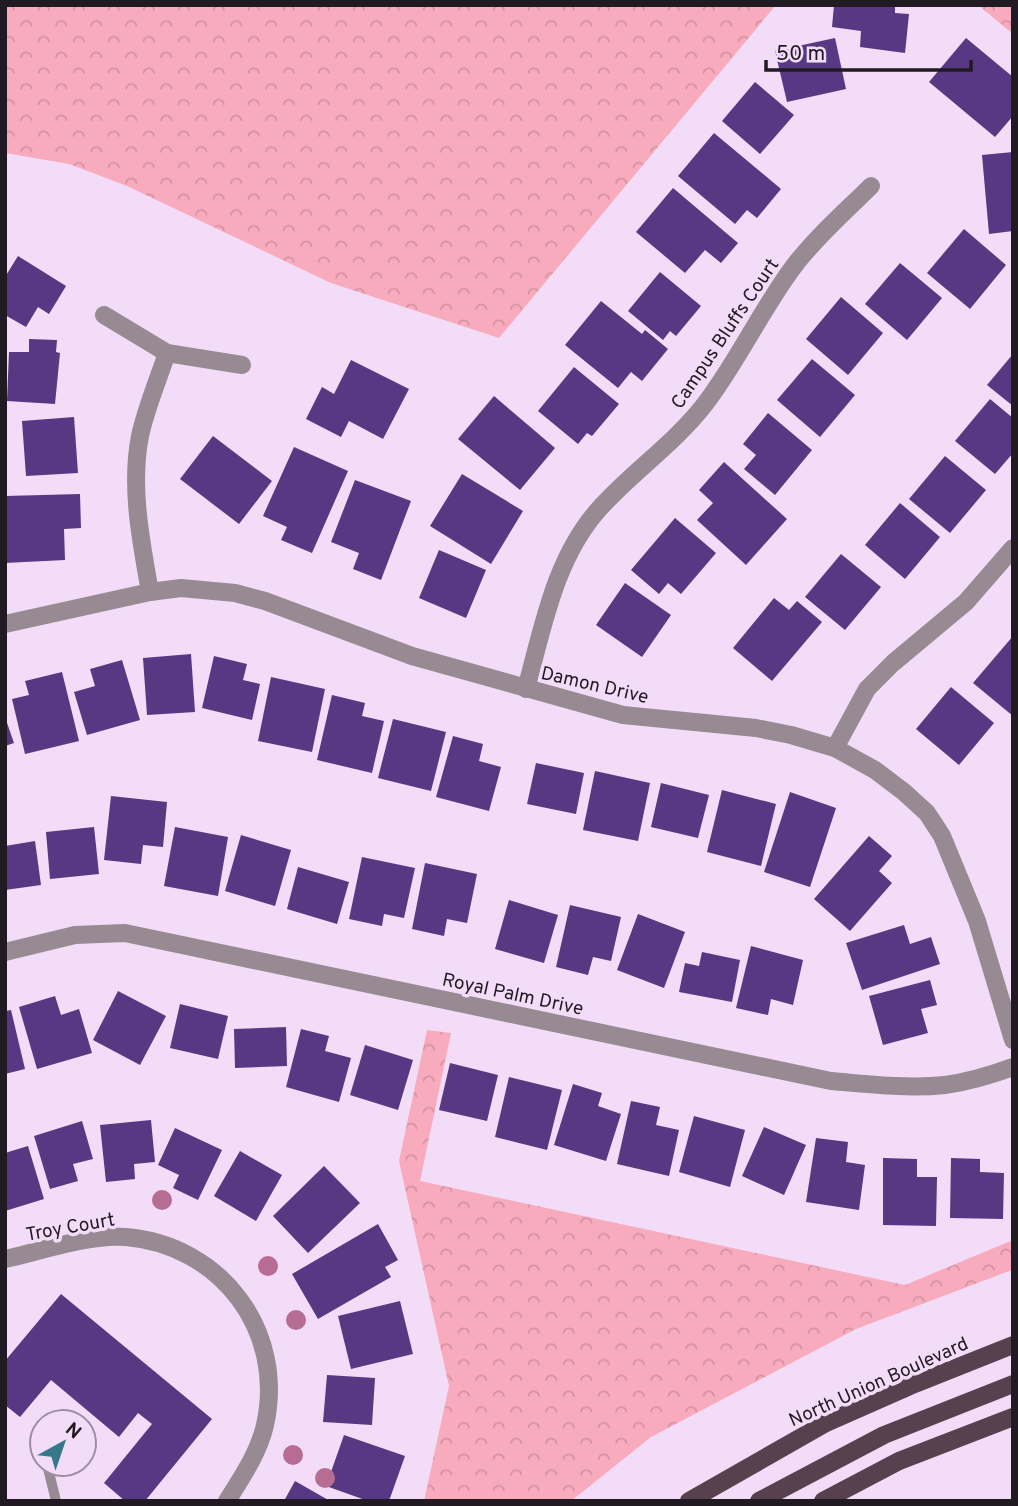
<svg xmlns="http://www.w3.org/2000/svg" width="1018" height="1506" viewBox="0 0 1018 1506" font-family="Overpass,sans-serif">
  <defs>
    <pattern id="forest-crowns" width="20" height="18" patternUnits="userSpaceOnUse" patternTransform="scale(1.75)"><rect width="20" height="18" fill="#f8abbd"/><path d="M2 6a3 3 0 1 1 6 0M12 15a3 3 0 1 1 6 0" fill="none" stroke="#d493a2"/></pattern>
  </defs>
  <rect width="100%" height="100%" fill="#f3dcf7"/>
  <g fill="url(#forest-crowns)">
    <path d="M5,5H776L499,338L331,283L127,186L69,164L5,153Z"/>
    <path d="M978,5H1013V34Z"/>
    <path d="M427,1030L451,1033L420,1181L905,1285L1013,1240V1267L1012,1270L856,1329L651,1437L571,1501H424L449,1386L399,1161Z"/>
  </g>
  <g fill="#563883">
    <path d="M834,5H895V13L909,14L905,53L860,47L861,31L832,27Z"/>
    <path d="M835,38L846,89L787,102L775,51Z"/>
    <path d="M966,38L1013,77V116L995,137L929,82Z"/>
    <path d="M755,82L794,115L760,154L722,121Z"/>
    <path d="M714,133L781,189L757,218L747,210L735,224L678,176Z"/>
    <path d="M1013,152V231L989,234L982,155Z"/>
    <path d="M673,188L738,243L721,263L705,250L685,273L636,232Z"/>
    <path d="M964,229L1006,265L970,309L927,273Z"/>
    <path d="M18,256L66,286L49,314L38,307L26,327L5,315V277Z"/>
    <path d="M900,263L942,298L907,340L865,304Z"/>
    <path d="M660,272L701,306L676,336L670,331L663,340L628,311Z"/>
    <path d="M841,297L883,333L848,375L806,339Z"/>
    <path d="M601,301L642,334L645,330L668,349L642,381L631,372L618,388L565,345Z"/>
    <path d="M29,339L57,340L56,352L60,353L55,404L7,401L9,352H29Z"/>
    <path d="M1013,354V406L987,385Z"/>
    <path d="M812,359L855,395L820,437L777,400Z"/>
    <path d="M351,360L409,389L383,439L349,421L341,437L306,419L322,387L334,394Z"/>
    <path d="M574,367L619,404L592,436L587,433L578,444L538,411Z"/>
    <path d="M494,396L555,448L520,490L458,439Z"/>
    <path d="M990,399L1013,418V453L995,474L955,441Z"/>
    <path d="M768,413L812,450L775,495L744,469L756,455L743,444Z"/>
    <path d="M74,417L78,473L26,476L22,421Z"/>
    <path d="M213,436L272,481L239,524L180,479Z"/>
    <path d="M294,447L348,471L312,553L281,540L287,527L263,516Z"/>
    <path d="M945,456L986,490L950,533L909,499Z"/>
    <path d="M724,462L787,519L746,565L697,520L713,503L699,490Z"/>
    <path d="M462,474L523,511L491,564L430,526Z"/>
    <path d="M355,480L411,501L381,580L353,569L359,553L331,542Z"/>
    <path d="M80,494L81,528L64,529L65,560L5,563V496Z"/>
    <path d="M900,503L940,537L905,579L865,545Z"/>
    <path d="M675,518L716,553L681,594L668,583L659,594L631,570Z"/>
    <path d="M439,550L486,570L466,618L419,598Z"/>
    <path d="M841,554L881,587L845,630L805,597Z"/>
    <path d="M625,583L671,615L642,657L596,625Z"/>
    <path d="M774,598L789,610L797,601L822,622L772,681L733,648Z"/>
    <path d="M1013,636V716L973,683Z"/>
    <path d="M191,654L195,712L147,715L143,658Z"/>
    <path d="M214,656L247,664L243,680L260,684L252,720L202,708Z"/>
    <path d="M122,660L140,720L87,735L74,692L95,686L90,669Z"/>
    <path d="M62,672L79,741L25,754L12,699L29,695L25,681Z"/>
    <path d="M271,677L325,689L312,752L258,741Z"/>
    <path d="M951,687L994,723L959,765L916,729Z"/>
    <path d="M332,695L365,703L362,716L384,721L372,773L317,760Z"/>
    <path d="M5,717L14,743L5,746Z"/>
    <path d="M393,719L446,732L431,791L378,778Z"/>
    <path d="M453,736L483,744L479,761L501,767L489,811L436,797Z"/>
    <path d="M536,763L584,773L576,814L527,804Z"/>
    <path d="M595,771L650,783L638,841L583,830Z"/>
    <path d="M661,783L709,795L698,838L651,827Z"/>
    <path d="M722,790L776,804L761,866L707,852Z"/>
    <path d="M790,792L836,808L810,887L764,872Z"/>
    <path d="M111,796L167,802L163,847L143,845L141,864L104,860Z"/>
    <path d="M94,827L99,874L50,879L46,832Z"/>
    <path d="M175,827L228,837L218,896L164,886Z"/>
    <path d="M241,835L291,850L275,906L225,891Z"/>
    <path d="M869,836L892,856L879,871L892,883L850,931L814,899Z"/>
    <path d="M35,841L41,885L5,890V846Z"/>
    <path d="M362,857L415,868L404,918L384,914L382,926L349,919Z"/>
    <path d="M425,863L477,874L467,923L447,919L444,936L412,929Z"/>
    <path d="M298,867L349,882L337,924L287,909Z"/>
    <path d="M509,900L558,915L544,963L495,949Z"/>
    <path d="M570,905L621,917L611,961L593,957L588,975L556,967Z"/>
    <path d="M638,914L685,932L664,988L617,970Z"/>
    <path d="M904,925L910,944L931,937L940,964L862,990L846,943Z"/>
    <path d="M751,946L803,960L793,1005L771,999L768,1015L736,1008Z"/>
    <path d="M702,952L740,960L732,1002L679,992L685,963L699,966Z"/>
    <path d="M930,980L937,1005L921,1009L928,1033L883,1045L869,996Z"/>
    <path d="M118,991L166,1016L140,1065L93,1040Z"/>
    <path d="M55,996L61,1015L79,1009L92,1053L37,1069L19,1007Z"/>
    <path d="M180,1004L228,1016L218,1059L170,1048Z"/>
    <path d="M11,1010L25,1069L5,1074V1011Z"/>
    <path d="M286,1027L287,1066L235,1068L234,1029Z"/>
    <path d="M301,1029L329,1036L325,1051L351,1058L339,1102L286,1087Z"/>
    <path d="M365,1045L413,1060L398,1110L350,1095Z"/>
    <path d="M450,1063L498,1075L487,1121L439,1110Z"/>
    <path d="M509,1077L562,1090L547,1150L495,1137Z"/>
    <path d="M573,1084L602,1093L598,1106L621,1114L606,1161L554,1145Z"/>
    <path d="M631,1101L660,1107L656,1125L679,1130L669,1176L617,1164Z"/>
    <path d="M694,1116L745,1130L730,1187L679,1172Z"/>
    <path d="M151,1120L155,1162L134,1164L135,1179L106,1182L100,1125Z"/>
    <path d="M82,1121L93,1159L73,1164L78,1181L50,1189L34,1136Z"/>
    <path d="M764,1127L806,1145L784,1195L742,1176Z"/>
    <path d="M175,1128L222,1150L198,1200L173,1188L179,1175L158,1165Z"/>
    <path d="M816,1138L848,1142L846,1162L865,1165L859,1210L806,1202Z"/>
    <path d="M28,1146L44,1199L5,1211V1153Z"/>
    <path d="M240,1151L282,1175L256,1221L214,1196Z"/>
    <path d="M883,1158L917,1159V1177H937L936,1226L883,1225Z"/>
    <path d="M951,1158L980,1159V1172L1004,1173L1003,1219L950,1218Z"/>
    <path d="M324,1166L360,1203L308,1253L273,1216Z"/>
    <path d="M378,1224L398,1260L385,1267L391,1277L318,1319L292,1274Z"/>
    <path d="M61,1294L212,1419L145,1501H125L104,1483L152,1424L138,1413L119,1437L51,1380L20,1417L5,1405V1361Z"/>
    <path d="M400,1301L413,1354L351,1369L338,1316Z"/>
    <path d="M327,1375L375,1378L372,1425L323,1422Z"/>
    <path d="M344,1435L405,1456L389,1501H368L326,1486Z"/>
    <path d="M295,1481L330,1501H284Z"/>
  </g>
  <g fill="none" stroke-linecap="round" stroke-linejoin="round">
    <path stroke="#978a92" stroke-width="10" d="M47,1464L56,1501"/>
    <g stroke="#978a92" stroke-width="18">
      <path d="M104,315L167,353L242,365"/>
      <path d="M150,592C141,541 130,487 140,436C146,408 158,380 167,353"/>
      <path d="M5,624L150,592L181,588L235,593L265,601L412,656L623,715L756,728L791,735L835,748L875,770L904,792L927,813L942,836L977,921L1013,1040"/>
      <path d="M526,689C543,627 555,558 599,509C632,472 674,444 705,404C738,361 761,310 794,266C816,237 845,212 871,186"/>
      <path d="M835,748L867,689L893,663L966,602L1013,548"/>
      <path d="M5,952L75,935L125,933L831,1081C868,1084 908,1089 945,1085C968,1082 991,1075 1013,1067"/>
      <path d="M5,1259C42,1251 89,1234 126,1237C221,1245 286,1331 265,1425C259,1452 242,1477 227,1501"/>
    </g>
    <g stroke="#57414e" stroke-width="18">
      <path d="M689,1501L826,1423L910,1386L1013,1345"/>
      <path d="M759,1501L884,1435L1013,1384"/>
      <path d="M823,1501L899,1461L1013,1417"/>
    </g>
  </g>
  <g fill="#b76c93">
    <circle cx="162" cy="1200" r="10"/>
    <circle cx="268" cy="1266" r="10"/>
    <circle cx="296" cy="1320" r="10"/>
    <circle cx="293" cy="1455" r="10"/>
    <circle cx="325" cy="1478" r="10"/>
  </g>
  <g text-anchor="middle" stroke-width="7" stroke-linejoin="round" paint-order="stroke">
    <g font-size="19" fill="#221a23" stroke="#f3dcf7">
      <text transform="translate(724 333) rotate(-56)" y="7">Campus Bluffs Court</text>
      <text transform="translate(595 684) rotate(13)" y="7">Damon Drive</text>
      <text transform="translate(513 993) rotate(12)" y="7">Royal Palm Drive</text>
      <text transform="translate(70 1226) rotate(-10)" y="7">Troy Court</text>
      <text transform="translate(878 1381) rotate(-24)" y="7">North Union Boulevard</text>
    </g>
  </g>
  <rect width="1018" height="1506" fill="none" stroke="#221a23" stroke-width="14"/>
  <g transform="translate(63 1443) rotate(40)"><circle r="33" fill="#f3dcf7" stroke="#9f8ea2" stroke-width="2"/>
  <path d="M0-5L12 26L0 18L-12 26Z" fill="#357988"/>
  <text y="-10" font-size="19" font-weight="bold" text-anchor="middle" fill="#221a23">N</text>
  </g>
  <path d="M766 60v10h205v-10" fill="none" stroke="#221a23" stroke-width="3.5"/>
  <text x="776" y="60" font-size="21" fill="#221a23" stroke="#f3dcf7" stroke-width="5" paint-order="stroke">50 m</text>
</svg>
